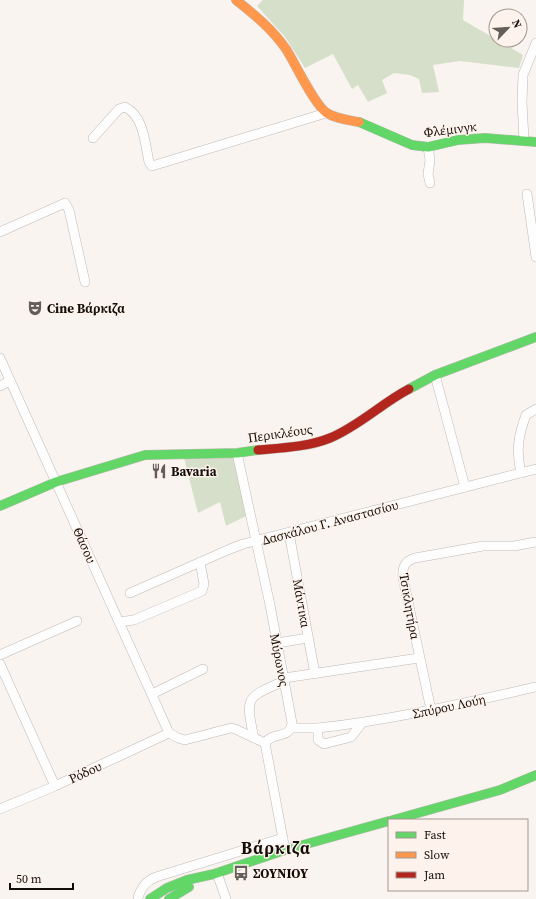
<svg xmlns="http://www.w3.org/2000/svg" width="536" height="899" viewBox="0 0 536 899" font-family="'Source Serif 4',serif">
  <rect width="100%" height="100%" fill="#faf4f0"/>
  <g fill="#d6dfca">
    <path d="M263,0H464L463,20L523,55L519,68L460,61L433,65L439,92L422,93L419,79L410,75L394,73L382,80L387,93L368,102L358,85L352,89L333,54L305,68L285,37L257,6Z"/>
    <path d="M239,456L250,514L226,526L220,502L198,513L184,458Z"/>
  </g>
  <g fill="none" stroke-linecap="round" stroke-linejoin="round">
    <defs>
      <g id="street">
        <path d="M93,138L119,109L125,107C144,116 145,144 149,162L152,166L326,113"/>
        <path d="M524,140L522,102L523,75L536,43"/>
        <path d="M428,147L430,160L428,174L430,183"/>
        <path d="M527,194L536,257"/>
        <path d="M0,232L65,203L69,210L85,282"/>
        <path d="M0,358L169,733"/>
        <path d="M435,375L465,487"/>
        <path d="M0,386L10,381"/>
        <path d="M237,453L270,605L292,723C290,740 273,731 265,743L285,850"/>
        <path d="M521,473C516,451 518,436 526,415L536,409"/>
        <path d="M289,533L315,674"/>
        <path d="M130,593L230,549L243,544L536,469"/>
        <path d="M119,622L134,620L202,591L204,584L200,562"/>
        <path d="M277,643L308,638"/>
        <path d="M0,655L77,621"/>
        <path d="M0,664L55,786"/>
        <path d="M284,678L419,658"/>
        <path d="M152,694L203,669"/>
        <path d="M431,710L403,578C402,568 404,561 415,558L483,546H514L536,542"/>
        <path d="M362,723L351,737L324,744L318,740V728C392,720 464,703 536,687"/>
        <path d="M292,728H318"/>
        <path d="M169,733L178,738L185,740L231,728L235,729L265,743"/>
        <path d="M254,738C245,696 246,698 284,681"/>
        <path d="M0,809L55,786L169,733"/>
        <path d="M217,873L226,899"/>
        <path d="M138,897C142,887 146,881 156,877L283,838"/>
      </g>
      <g id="fast">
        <path d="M359,122L412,145L428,147L458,140L485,138L536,142"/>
        <path d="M409,389L435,375L536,337"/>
        <path d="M0,506L56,482L145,455L237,453L258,450"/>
        <path d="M393,820L500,790L536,775"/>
        <path d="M150,899L167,888L187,880L214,874L285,850L389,821"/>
        <path d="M169,899L189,887"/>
      </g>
      <path id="slow" d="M236,0C255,15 272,29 286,49C295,63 315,106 327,113C336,119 349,120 359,122"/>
      <path id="jam" d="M258,450C281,448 308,447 330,438C359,426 382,403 409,389"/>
    </defs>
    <use href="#street" stroke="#beb9b5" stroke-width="10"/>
    <use href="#fast" stroke="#beb9b5" stroke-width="10"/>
    <use href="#slow" stroke="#beb9b5" stroke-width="10"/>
    <use href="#jam" stroke="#beb9b5" stroke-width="10"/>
    <use href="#street" stroke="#fefdfd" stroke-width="9"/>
    <use href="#fast" stroke="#63d668" stroke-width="9"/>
    <use href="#slow" stroke="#ff974d" stroke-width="9"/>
    <use href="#jam" stroke="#b3261e" stroke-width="9"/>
  </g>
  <defs>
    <symbol id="theatre-bare" viewBox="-9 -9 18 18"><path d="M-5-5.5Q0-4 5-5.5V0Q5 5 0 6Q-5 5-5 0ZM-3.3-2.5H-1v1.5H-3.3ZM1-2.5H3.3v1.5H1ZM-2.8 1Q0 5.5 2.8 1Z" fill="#645e5a" stroke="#fef3ec" stroke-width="2.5" paint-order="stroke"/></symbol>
    <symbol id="restaurant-bare" viewBox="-9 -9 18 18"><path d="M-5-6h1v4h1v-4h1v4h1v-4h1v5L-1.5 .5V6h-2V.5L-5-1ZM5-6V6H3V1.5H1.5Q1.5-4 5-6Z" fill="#645e5a" stroke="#fef3ec" stroke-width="2.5" paint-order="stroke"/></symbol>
    <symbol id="bus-bare" viewBox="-9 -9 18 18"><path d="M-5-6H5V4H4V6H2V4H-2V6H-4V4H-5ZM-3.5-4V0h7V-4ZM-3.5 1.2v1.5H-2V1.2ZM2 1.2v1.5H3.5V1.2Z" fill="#645e5a" stroke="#fef3ec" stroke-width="2.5" paint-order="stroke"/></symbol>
  </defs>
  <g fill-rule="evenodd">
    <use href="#theatre-bare" x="24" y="297" width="22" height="22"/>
    <use href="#restaurant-bare" x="148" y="460" width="22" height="22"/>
    <use href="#bus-bare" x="230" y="862" width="22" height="22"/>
  </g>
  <g text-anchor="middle" stroke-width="3" stroke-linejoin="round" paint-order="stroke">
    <g font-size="13" fill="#130d09" stroke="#fef3ec">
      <text transform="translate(450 129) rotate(-7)" y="5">Φλέμινγκ</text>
      <text transform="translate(280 433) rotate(-8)" y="5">Περικλέους</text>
      <text transform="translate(330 522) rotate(-15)" y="5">Δασκάλου Γ. Αναστασίου</text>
      <text transform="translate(85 545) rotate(66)" y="5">Θάσου</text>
      <text transform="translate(302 603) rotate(80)" y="5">Μάντικα</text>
      <text transform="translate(410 606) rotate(80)" y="5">Τσικλητήρα</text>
      <text transform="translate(280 660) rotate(79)" y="5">Μύρωνος</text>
      <text transform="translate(449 706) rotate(-12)" y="5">Σπύρου Λούη</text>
      <text transform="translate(85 772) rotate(-25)" y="5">Ρόδου</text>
    </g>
    <g font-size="13" font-weight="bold" fill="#130d09" stroke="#fef3ec" text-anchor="start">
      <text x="47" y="313">Cine Βάρκιζα</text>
      <text x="171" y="476">Bavaria</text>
      <text x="253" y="878">ΣΟΥΝΙΟΥ</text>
    </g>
    <g font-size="17" font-weight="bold" letter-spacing="1" fill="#130d09" stroke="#fef3ec">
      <text x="276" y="854">Βάρκιζα</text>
    </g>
  </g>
  <rect x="388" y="819" width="140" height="72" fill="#fef3ec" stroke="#a09791"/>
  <rect x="396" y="832" width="20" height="6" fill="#63d668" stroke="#a09791"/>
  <text x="424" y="839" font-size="12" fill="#130d09">Fast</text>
  <rect x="396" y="852" width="20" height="6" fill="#ff974d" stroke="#a09791"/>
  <text x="424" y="859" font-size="12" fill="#130d09">Slow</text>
  <rect x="396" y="872" width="20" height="6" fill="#b3261e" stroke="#a09791"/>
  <text x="424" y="879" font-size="12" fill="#130d09">Jam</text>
  <g transform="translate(508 28) rotate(65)"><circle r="19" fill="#fef3ec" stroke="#a09791"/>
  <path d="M0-3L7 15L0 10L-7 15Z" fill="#645e5a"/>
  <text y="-6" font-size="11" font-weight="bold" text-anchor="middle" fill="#130d09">N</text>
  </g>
  <path d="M10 883v6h63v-6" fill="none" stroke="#130d09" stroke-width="2"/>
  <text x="16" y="883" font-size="12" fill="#130d09" stroke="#fef3ec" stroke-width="3" paint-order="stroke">50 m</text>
</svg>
